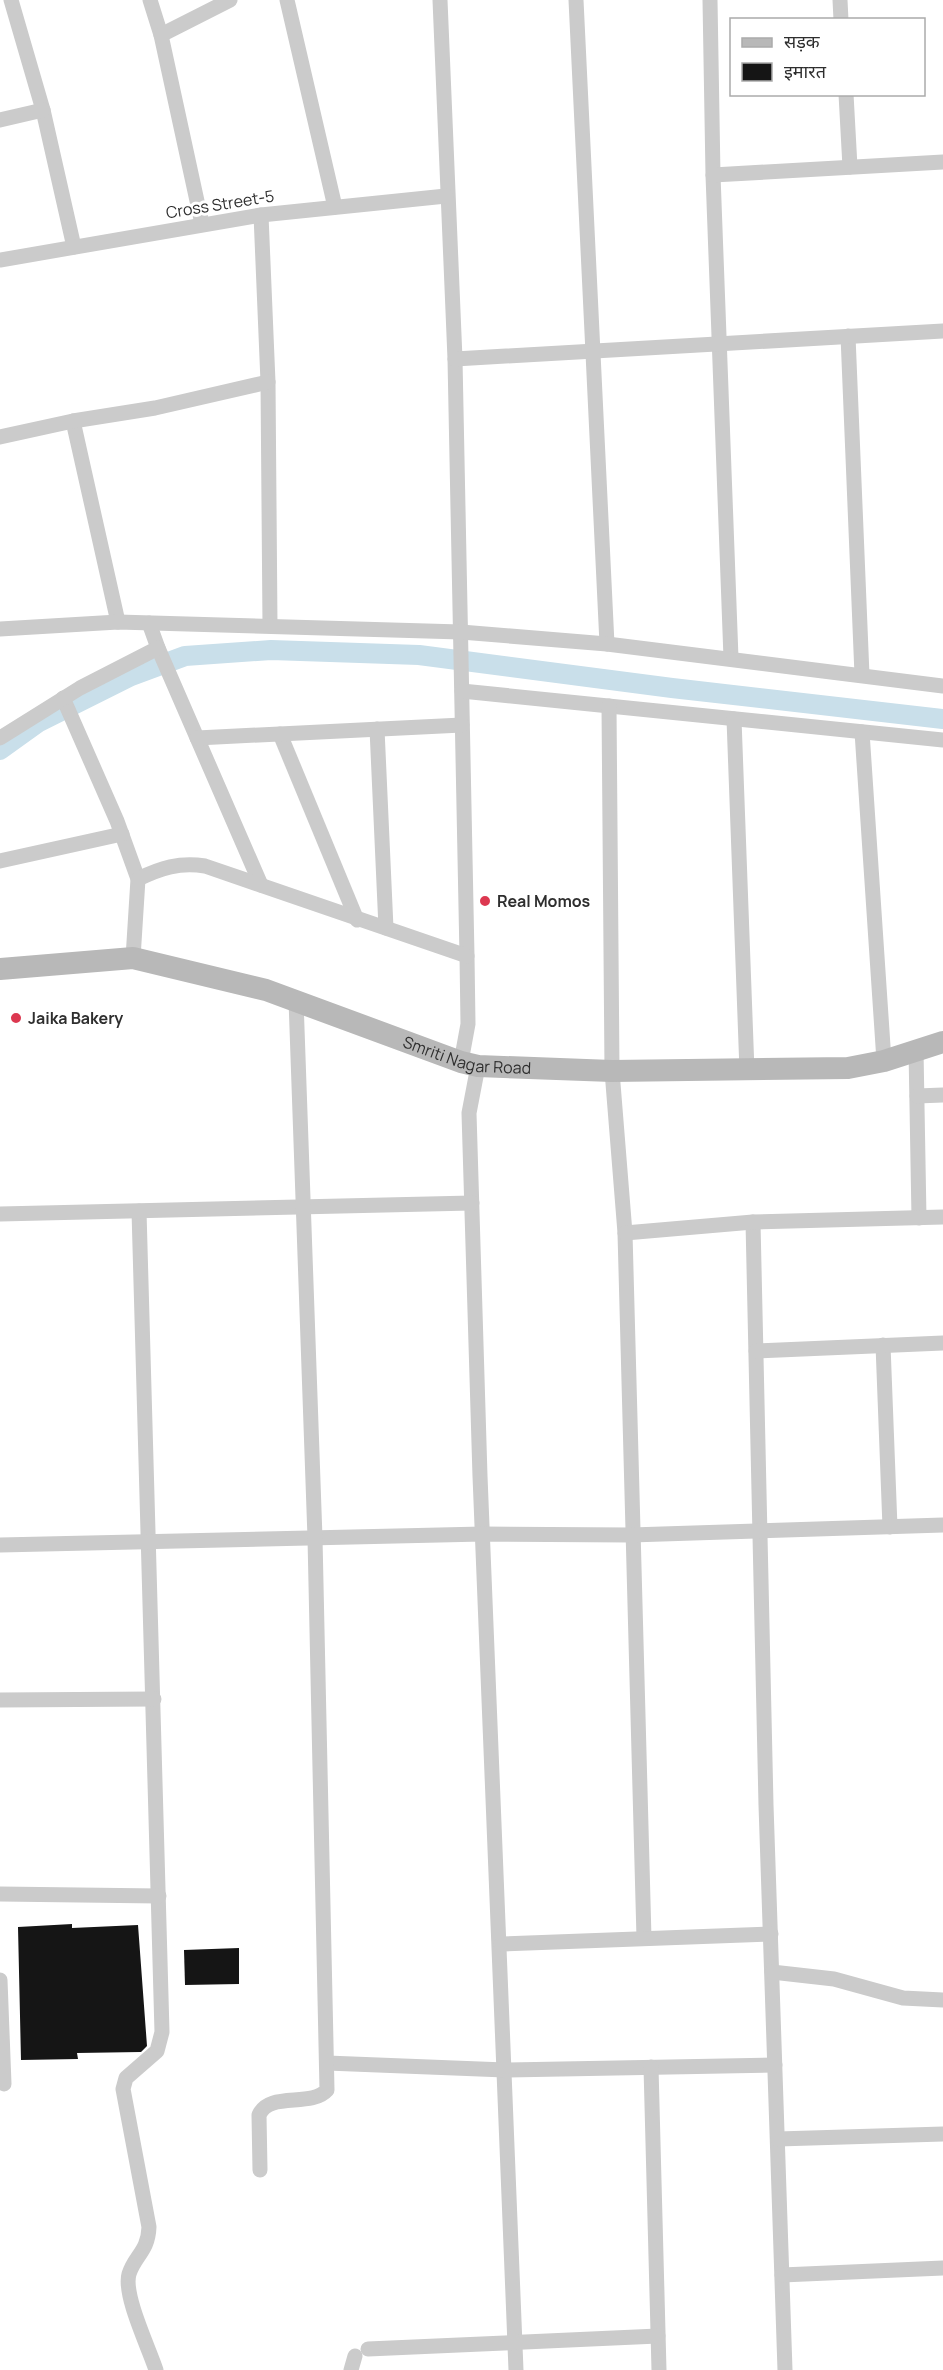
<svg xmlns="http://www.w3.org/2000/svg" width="943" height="2370" viewBox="0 0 943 2370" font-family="Manrope,'Noto Sans Devanagari',sans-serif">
  <rect width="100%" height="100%" fill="#fff"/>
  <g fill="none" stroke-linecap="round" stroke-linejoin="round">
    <path stroke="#c9dfea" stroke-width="20" d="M0,750L39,722L131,676L185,656L271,650L419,655L672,688L943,719"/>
  </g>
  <g fill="#151515">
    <path d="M72,1924V1928L138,1925L147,2046L141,2052L77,2053L78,2059L21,2060L18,1927Z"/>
    <path d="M239,1948V1984L185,1985L184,1950Z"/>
  </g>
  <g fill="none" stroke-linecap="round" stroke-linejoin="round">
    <g stroke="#cbcbcb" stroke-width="15">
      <path d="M11,0L43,110L74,247"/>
      <path d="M150,0L161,35"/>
      <path d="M287,0L335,207"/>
      <path d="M440,0L455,359L467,956L468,1024L461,1062"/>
      <path d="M576,0L607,644"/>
      <path d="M710,0L713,175L731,658"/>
      <path d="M840,0L841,20"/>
      <path d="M846,94L850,167"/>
      <path d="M0,120L43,110"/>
      <path d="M713,175L943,162"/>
      <path d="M261,215L268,382L270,625"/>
      <path d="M202,224L161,35L230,0"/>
      <path d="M0,260L261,215L446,196"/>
      <path d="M848,336L862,675"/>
      <path d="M455,359L943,331"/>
      <path d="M73,421L118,622"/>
      <path d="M0,437L73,421L155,408L268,382"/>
      <path d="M149,623L158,648L261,885"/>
      <path d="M0,629L118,622L461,632L607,644L943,686"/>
      <path d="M462,691L943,740"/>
      <path d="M63,698L117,821L138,879L133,958"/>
      <path d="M609,706L612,1071L625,1233L644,1938"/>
      <path d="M734,719L747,1071"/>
      <path d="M377,729L386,928"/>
      <path d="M862,732L884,1061"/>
      <path d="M280,734L357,920"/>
      <path d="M0,738L80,688L158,648"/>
      <path d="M197,738L462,725"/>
      <path d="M0,861L122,834"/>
      <path d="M138,879C161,868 179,862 205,866L467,956"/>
      <path d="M916,1050L919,1218"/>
      <path d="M478,1066L469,1113L480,1476L516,2370"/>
      <path d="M917,1096L943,1095"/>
      <path d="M139,1211L162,2032L157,2051L126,2078L123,2089L149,2227C148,2252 135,2255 129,2274C123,2295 149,2348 156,2370"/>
      <path d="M0,1214L472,1203"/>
      <path d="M753,1222L766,1805L785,2370"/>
      <path d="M625,1233L753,1222L943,1217"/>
      <path d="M883,1345L890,1527"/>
      <path d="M756,1351L943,1343"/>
      <path d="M0,1545L483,1534L631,1535L943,1525"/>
      <path d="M0,1700L154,1699"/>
      <path d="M0,1894L159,1896"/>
      <path d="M501,1944L771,1934"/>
      <path d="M772,1972L834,1979L903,1998L943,2000"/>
      <path d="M0,1980L4,2084"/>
      <path d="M327,2063L505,2070L775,2065"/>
      <path d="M651,2067L659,2370"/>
      <path d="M778,2139L943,2134"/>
      <path d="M260,2170L259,2115C269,2091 311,2108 327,2090L315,1538L296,1000"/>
      <path d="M782,2275L943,2268"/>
      <path d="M368,2349L658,2336"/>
      <path d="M351,2370L355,2356"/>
    </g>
    <path stroke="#b8b8b8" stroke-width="22" id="s1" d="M0,969L133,958L266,990L461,1062L478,1066L612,1071L848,1068L884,1061L943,1042"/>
  </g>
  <g fill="#dc3850" stroke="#fff" stroke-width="2">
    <circle cx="485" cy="901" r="6"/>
    <circle cx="16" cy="1018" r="6"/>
  </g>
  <g text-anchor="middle" stroke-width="6" stroke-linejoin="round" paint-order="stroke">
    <g font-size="16" fill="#2e2e2e" stroke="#fff">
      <text transform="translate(220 204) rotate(-9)" y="6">Cross Street-5</text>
      <text dy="6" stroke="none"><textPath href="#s1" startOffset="483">Smriti Nagar Road</textPath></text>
    </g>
    <g font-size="16" font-weight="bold" fill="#2e2e2e" stroke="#fff" text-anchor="start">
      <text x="497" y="907">Real Momos</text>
      <text x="28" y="1024">Jaika Bakery</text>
    </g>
  </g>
  <rect x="730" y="18" width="195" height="78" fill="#ffffff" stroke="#ababab" stroke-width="1.5"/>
  <rect x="742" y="38" width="30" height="9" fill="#b8b8b8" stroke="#ababab" stroke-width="1.5"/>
  <text x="784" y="48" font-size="18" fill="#2e2e2e">सड़क</text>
  <rect x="742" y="63" width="30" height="18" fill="#151515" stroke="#ababab" stroke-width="1.5"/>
  <text x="784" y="78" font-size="18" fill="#2e2e2e">इमारत</text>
</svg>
